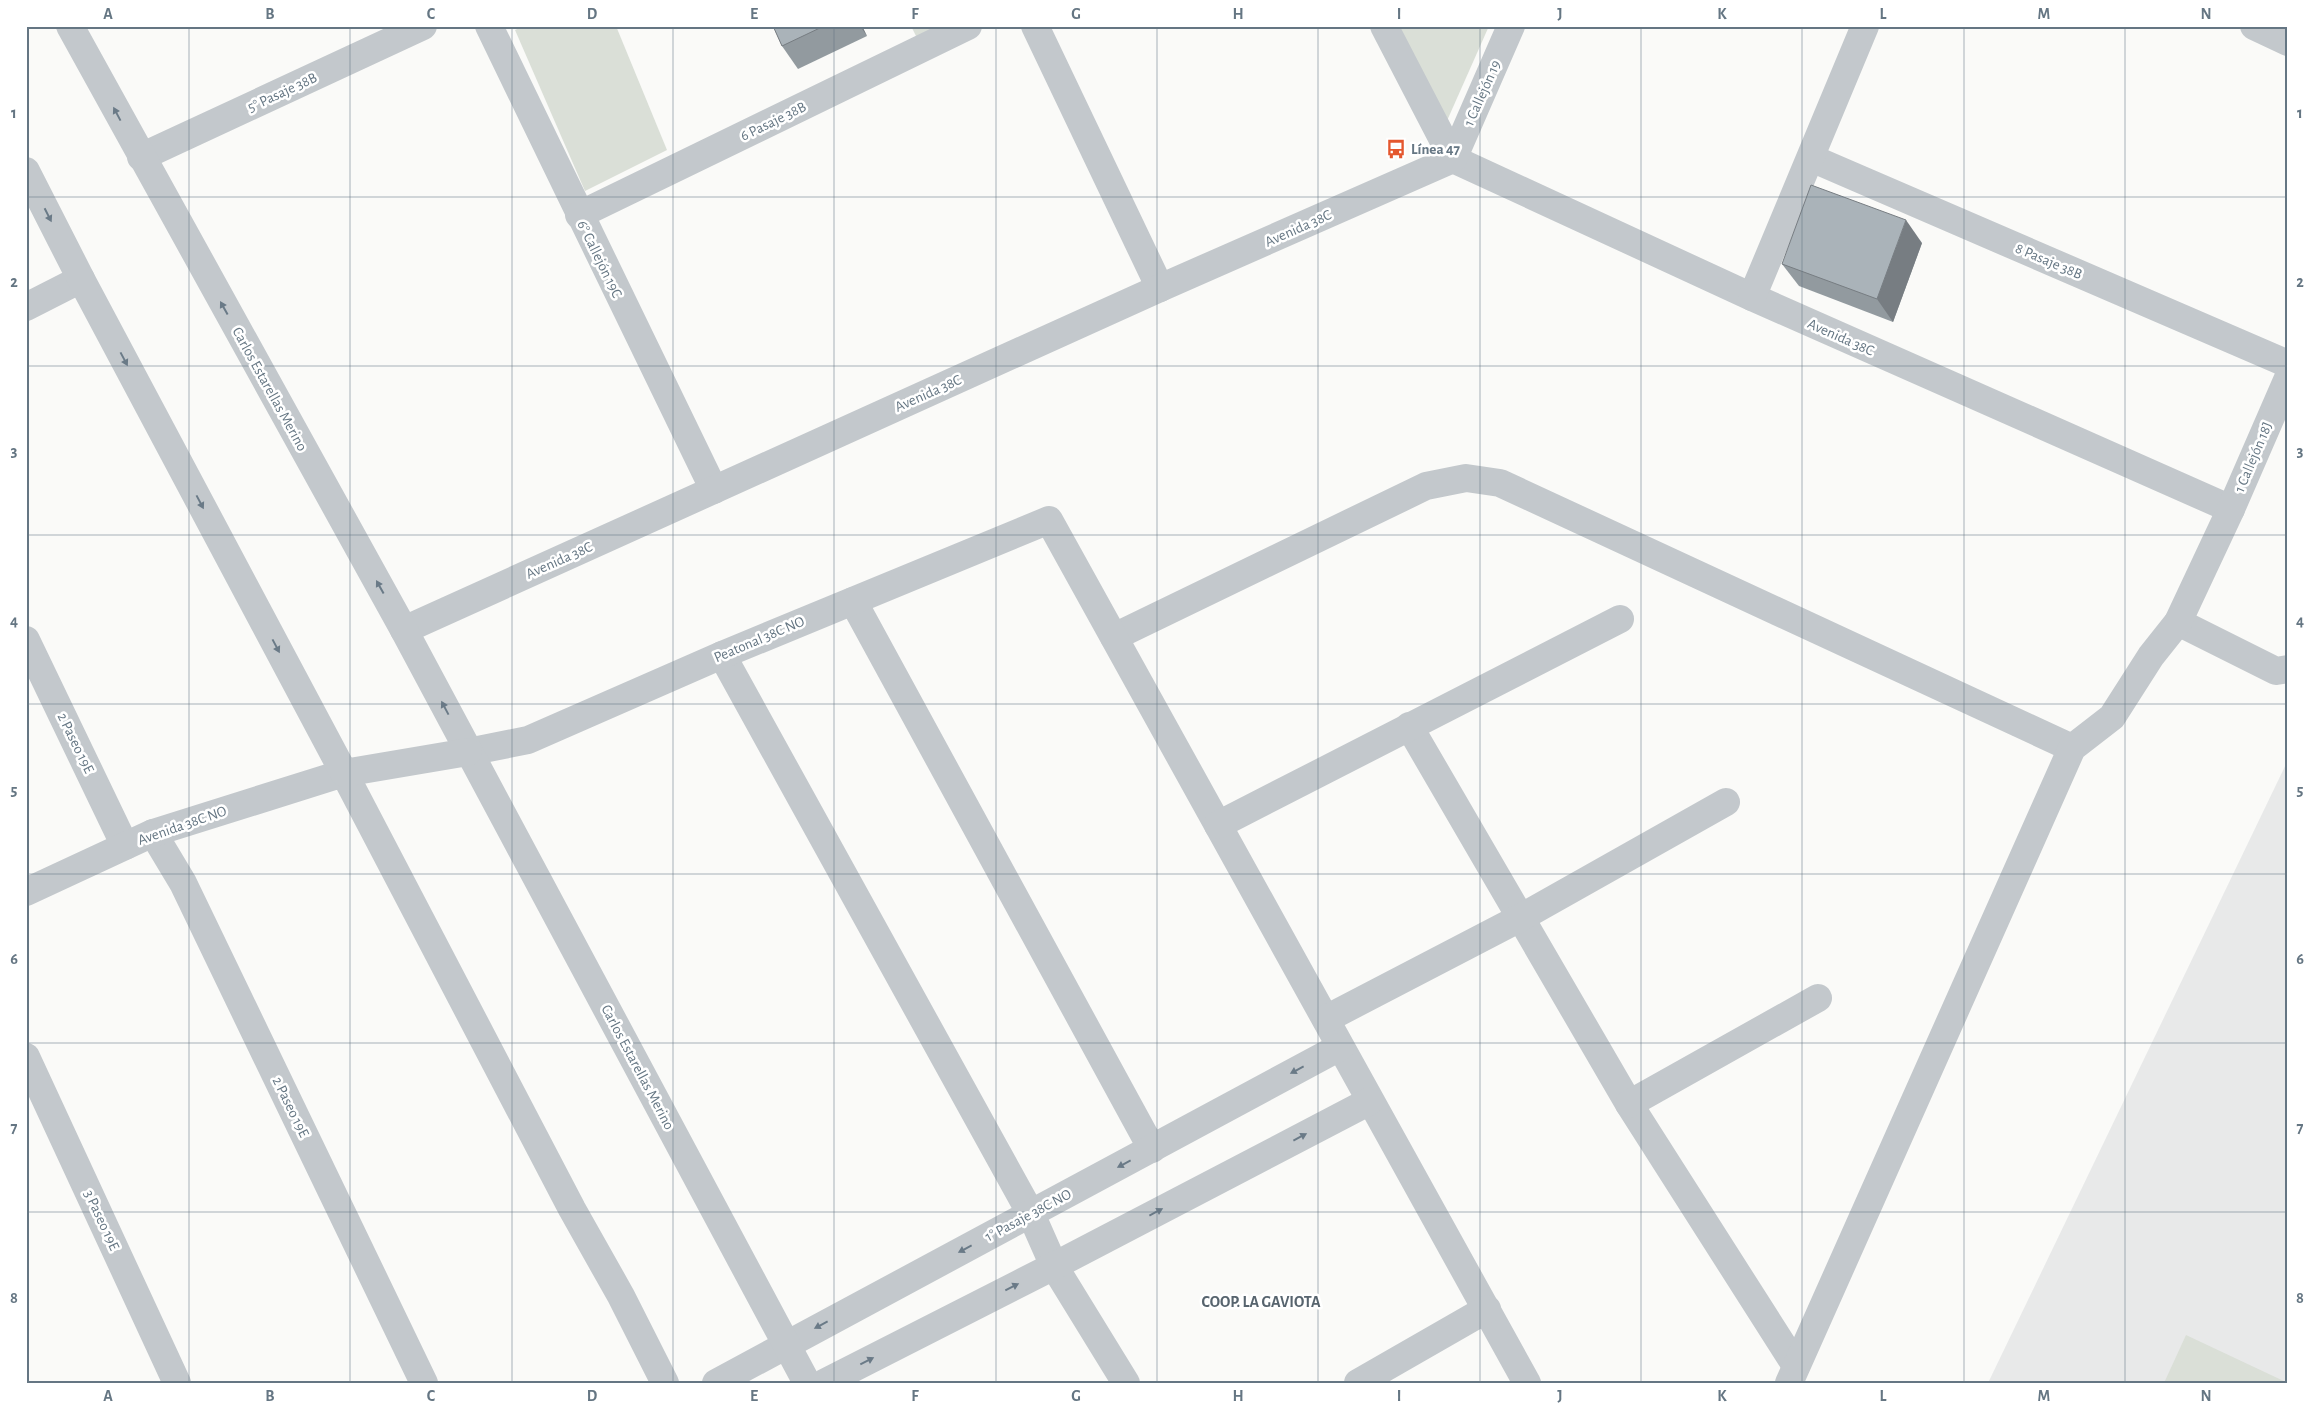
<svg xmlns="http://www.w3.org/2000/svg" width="2314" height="1409" viewBox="0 0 2314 1409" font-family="'Alegreya Sans',sans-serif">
  <rect width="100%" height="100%" fill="#fafaf8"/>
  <path fill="#e8e9e9" d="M2288,760V1383H1988Z"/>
  <g fill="#dadfd7">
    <path d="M524,26H616L667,150L585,191L515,30Z"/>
    <path d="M911,26H945L918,40Z"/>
    <path d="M1396,26H1489L1446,123Z"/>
    <path d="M2186,1335L2288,1383H2164Z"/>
  </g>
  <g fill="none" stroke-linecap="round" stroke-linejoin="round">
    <g stroke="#c3c8cc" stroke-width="28">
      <path d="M489,26L714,490"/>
      <path d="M1035,26L1160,288"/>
      <path d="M1384,26L1453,159L1752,297L2231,509"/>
      <path d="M2254,26L2288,42"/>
      <path d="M141,157L423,26"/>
      <path d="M1811,158L2288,364"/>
      <path d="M579,215L968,26"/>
      <path d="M1752,297L1865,26"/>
      <path d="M26,307L81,279"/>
      <path d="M853,601L1152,1149"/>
      <path d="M2178,622L2276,671L2288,669"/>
      <path d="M404,630L1160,288L1453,159L1511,26"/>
      <path d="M1114,637L1426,486L1466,478L1500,483L2072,748"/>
      <path d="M26,640L125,846"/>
      <path d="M722,655L1031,1214L1054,1266L1126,1383"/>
      <path d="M1409,726L1629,1104L1796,1366"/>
      <path d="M468,752L528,740L722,655L1049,520L1527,1383"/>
      <path d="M1218,825L1620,619"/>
      <path d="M153,833L183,883L424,1383"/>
      <path d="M26,892L153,833L344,773L572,1209L621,1296L665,1383"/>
      <path d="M1326,1019L1520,918L1726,802"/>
      <path d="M26,1057L177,1383"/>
      <path d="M1629,1104L1818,998"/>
      <path d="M716,1383L1340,1047"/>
      <path d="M824,1383L1054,1266L1370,1101"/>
      <path d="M1358,1383L1487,1309"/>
      <path d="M1789,1383L2072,748L2112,717L2151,656L2178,622L2231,509L2288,378"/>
    </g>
    <g stroke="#c3c8cc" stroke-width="28">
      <path d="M70,26L404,630L807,1383"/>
      <path d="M26,171L81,279L344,773L468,752"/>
    </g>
  </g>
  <g fill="#929a9f">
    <path d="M773,26H862L867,36L798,69L782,46Z"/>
    <path d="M1922,243L1893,322L1799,286L1782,264Z"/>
  </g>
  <g fill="#777d82">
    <path d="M860,26H862L867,36Z"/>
    <path d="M1906,220L1922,243L1893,322L1877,299Z"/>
  </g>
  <g fill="#aab3b9" stroke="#777d82">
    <path d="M773,26H824L782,46Z"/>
    <path d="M1811,185L1906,220L1877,299L1782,264Z"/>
  </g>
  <defs><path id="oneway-solid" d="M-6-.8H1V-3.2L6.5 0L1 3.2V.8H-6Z" transform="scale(1.25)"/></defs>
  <g fill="#6a7a87">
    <use href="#oneway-solid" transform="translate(117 114) rotate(-118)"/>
    <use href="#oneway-solid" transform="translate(48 215) rotate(63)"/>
    <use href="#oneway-solid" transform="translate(224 308) rotate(-119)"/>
    <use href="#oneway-solid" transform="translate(124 359) rotate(62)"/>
    <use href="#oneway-solid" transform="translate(200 502) rotate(62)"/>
    <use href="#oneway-solid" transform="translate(380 587) rotate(-119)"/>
    <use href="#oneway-solid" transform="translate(276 646) rotate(62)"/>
    <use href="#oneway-solid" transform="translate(445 708) rotate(-118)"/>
    <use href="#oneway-solid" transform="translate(1297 1070) rotate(152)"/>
    <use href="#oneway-solid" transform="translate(1300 1137) rotate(-28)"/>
    <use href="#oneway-solid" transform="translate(1124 1164) rotate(152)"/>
    <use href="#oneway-solid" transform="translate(1156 1212) rotate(-28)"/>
    <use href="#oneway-solid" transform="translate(965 1249) rotate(152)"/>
    <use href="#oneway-solid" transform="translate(1012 1287) rotate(-27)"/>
    <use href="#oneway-solid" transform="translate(821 1325) rotate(152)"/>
    <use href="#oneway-solid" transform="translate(867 1361) rotate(-27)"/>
  </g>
  <path fill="none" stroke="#657683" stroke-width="1" stroke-opacity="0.55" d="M189,26V1383M350,26V1383M512,26V1383M673,26V1383M834,26V1383M996,26V1383M1157,26V1383M1318,26V1383M1480,26V1383M1641,26V1383M1802,26V1383M1964,26V1383M2125,26V1383M26,197H2288M26,366H2288M26,535H2288M26,704H2288M26,874H2288M26,1043H2288M26,1212H2288"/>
  <defs>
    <symbol id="bus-bare" viewBox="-9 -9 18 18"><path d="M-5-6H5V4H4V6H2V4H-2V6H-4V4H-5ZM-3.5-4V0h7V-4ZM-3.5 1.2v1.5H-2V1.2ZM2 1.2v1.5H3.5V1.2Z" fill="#e4572e" stroke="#fff" stroke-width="2.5" paint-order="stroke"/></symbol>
  </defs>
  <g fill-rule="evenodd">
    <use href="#bus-bare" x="1382" y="135" width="28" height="28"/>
  </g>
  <g text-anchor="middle" stroke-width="5" stroke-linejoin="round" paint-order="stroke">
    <g font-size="15" fill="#657683" stroke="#fff">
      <text transform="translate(282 92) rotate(-25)" y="5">5° Pasaje 38B</text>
      <text transform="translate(1482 93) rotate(-66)" y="5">1 Callejón 19</text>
      <text transform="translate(773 121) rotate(-26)" y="5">6 Pasaje 38B</text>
      <text transform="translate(1298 228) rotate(-24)" y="5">Avenida 38C</text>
      <text transform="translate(600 259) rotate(64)" y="5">6° Callejón 19C</text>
      <text transform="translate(2049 261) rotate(23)" y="5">8 Pasaje 38B</text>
      <text transform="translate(1841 337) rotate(24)" y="5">Avenida 38C</text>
      <text transform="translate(270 389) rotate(61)" y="5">Carlos Estarellas Merino</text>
      <text transform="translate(928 393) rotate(-24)" y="5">Avenida 38C</text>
      <text transform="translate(2253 457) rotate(-67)" y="5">1 Callejón 18J</text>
      <text transform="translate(559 560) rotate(-24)" y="5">Avenida 38C</text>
      <text transform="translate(759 639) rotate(-23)" y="5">Peatonal 38C NO</text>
      <text transform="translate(76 743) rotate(64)" y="5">2 Paseo 19E</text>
      <text transform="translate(182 825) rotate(-19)" y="5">Avenida 38C NO</text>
      <text transform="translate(638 1067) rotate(62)" y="5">Carlos Estarellas Merino</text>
      <text transform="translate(291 1107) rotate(64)" y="5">2 Paseo 19E</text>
      <text transform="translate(1028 1215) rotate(-28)" y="5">1° Pasaje 38C NO</text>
      <text transform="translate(102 1220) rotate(65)" y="5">3 Paseo 19E</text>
    </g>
    <g font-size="15" font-weight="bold" fill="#657683" stroke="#fff" text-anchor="start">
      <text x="1411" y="154">Línea 47</text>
    </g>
    <g font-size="16" font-weight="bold" fill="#57646e" stroke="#fff">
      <text x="1261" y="1307">COOP. LA GAVIOTA</text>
    </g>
  </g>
  <rect width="2314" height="1409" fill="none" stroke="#ffffff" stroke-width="55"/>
  <rect x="28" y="28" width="2258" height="1354" fill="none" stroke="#657683" stroke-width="2"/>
  <g font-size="16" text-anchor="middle" font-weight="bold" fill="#657683">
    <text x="108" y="19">A</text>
    <text x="270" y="19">B</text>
    <text x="431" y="19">C</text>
    <text x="592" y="19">D</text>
    <text x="754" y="19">E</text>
    <text x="915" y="19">F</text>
    <text x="1076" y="19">G</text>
    <text x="1238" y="19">H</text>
    <text x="1399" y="19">I</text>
    <text x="1560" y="19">J</text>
    <text x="1722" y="19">K</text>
    <text x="1883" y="19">L</text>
    <text x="2044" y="19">M</text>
    <text x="2206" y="19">N</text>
    <text x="14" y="118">1</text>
    <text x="2300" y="118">1</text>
    <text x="14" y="287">2</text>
    <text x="2300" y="287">2</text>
    <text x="14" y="456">3</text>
    <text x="2300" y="456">3</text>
    <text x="14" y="626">4</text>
    <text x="2300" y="626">4</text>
    <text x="14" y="795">5</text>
    <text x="2300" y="795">5</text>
    <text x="14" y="964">6</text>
    <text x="2300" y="964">6</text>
    <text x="14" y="1133">7</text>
    <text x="2300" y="1133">7</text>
    <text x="14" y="1303">8</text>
    <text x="2300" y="1303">8</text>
    <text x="108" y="1401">A</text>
    <text x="270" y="1401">B</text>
    <text x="431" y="1401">C</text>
    <text x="592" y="1401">D</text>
    <text x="754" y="1401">E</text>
    <text x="915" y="1401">F</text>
    <text x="1076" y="1401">G</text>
    <text x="1238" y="1401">H</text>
    <text x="1399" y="1401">I</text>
    <text x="1560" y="1401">J</text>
    <text x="1722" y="1401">K</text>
    <text x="1883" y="1401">L</text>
    <text x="2044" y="1401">M</text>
    <text x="2206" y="1401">N</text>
  </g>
</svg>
